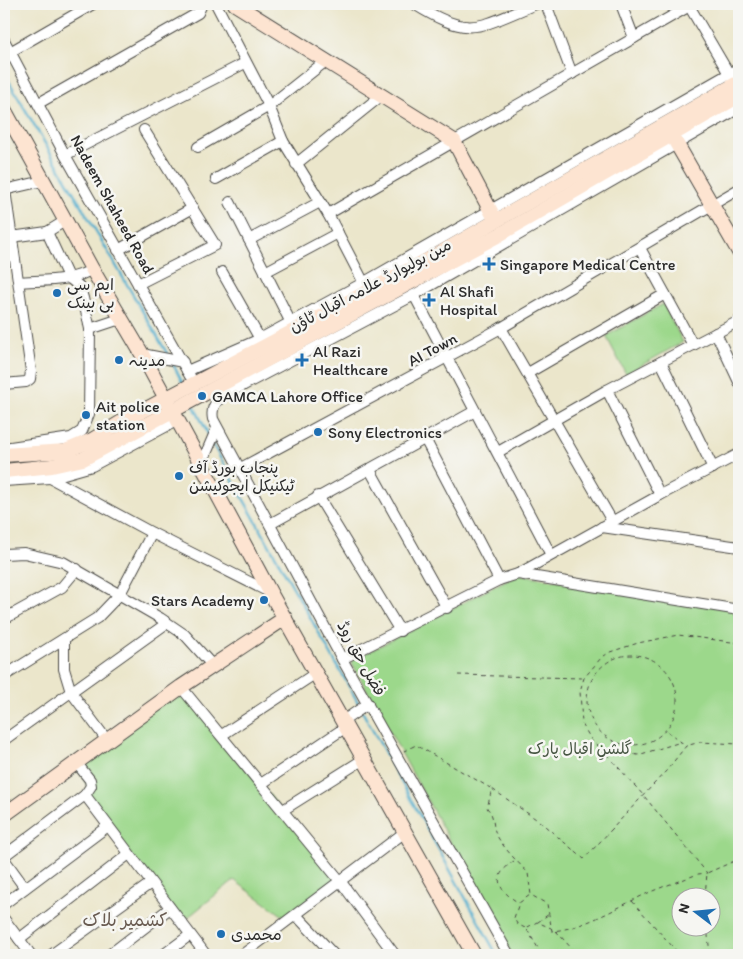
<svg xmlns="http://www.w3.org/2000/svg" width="743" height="959" viewBox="0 0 743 959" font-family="Itim,'Playpen Sans Arabic',sans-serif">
  <rect width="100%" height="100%" fill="#f6f6f2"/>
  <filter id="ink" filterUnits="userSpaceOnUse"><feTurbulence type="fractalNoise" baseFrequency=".02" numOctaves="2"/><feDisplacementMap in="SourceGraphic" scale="10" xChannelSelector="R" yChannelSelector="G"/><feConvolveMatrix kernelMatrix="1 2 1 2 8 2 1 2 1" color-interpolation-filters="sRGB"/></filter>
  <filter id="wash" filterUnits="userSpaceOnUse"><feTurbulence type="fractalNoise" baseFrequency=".0096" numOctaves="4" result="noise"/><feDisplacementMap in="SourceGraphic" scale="20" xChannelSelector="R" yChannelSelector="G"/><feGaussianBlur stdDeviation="1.12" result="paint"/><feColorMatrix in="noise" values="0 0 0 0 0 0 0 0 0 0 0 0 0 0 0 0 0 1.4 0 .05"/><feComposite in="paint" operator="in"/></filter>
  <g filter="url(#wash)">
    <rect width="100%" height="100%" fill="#ebe6cb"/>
    <g fill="#9cd88b" stroke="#64825b" fill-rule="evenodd">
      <path d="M663,304L683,342L626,374L606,336Z"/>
      <path d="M518,574L739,610V955H512L351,661ZM680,896H710V926H680Z"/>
      <path d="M181,687L341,882L290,921L234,880L181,923L85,795L89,790L75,761Z"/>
    </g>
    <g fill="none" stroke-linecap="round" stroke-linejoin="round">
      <g stroke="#4fadcd" stroke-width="2.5">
        <path d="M4,73L168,355"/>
        <path d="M173,364L183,384"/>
        <path d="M193,404L210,438"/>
        <path d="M213,445L360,706"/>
        <path d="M362,711L497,955"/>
      </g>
    </g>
  </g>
  <g filter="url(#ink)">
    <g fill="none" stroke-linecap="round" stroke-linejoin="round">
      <defs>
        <g id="street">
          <path d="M216,4L269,106L283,141L328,214L366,287"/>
          <path d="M414,4C472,40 478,27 536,4"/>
          <path d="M546,4L572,74"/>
          <path d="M621,4L634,38"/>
          <path d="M688,4L732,79"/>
          <path d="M4,40L65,155L190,376"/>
          <path d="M10,52L93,4"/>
          <path d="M39,103L198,13L202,4"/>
          <path d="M198,147L269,106L327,60"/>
          <path d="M65,155L245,63"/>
          <path d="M296,164L382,95"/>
          <path d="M216,179L283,141"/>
          <path d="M4,190L43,181"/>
          <path d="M230,202L290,321"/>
          <path d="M328,214L693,4"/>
          <path d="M4,238L47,232L65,221"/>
          <path d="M249,240L320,202"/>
          <path d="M640,248L693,345"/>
          <path d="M118,250L193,208"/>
          <path d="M222,272L260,339"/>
          <path d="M265,272L338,233"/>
          <path d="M19,282C40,280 74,282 92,269"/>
          <path d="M138,284L215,245L144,130"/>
          <path d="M414,295L739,108"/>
          <path d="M501,328L612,521"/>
          <path d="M90,329L120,319"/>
          <path d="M716,333L739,382"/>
          <path d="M142,354L183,362"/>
          <path d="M661,362L713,468"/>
          <path d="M187,371L260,339L363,283L739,68"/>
          <path d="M528,373L665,294"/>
          <path d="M240,382L242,386L414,295L551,555"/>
          <path d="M4,384L26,382L30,379L31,371L5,190"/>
          <path d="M242,386C228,394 209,399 213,419L342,659L509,955"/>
          <path d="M607,390L660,495"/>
          <path d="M425,439L499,580"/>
          <path d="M4,448L71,438L82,431L89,414L90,329L83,298L79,286L68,277L47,232"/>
          <path d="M498,452L607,390L739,321"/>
          <path d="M201,465L217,428"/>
          <path d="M32,468L152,533L271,593"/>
          <path d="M239,469L501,328L739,189"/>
          <path d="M370,470L447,608"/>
          <path d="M4,481L50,478L92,466L178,420"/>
          <path d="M318,496L400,631"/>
          <path d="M270,524L475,411"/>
          <path d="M602,527L739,547"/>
          <path d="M4,554L24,553L63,562L160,618L185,635L212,665"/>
          <path d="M518,574L739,610"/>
          <path d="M4,619L62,587L77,569"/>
          <path d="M64,639V669L71,692L106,739"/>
          <path d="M342,659L499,580L518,574L660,495L739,454"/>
          <path d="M4,676L97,618L120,594L152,533"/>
          <path d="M181,687L341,882L395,955"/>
          <path d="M343,721L368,704"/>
          <path d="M222,735L316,673"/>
          <path d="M4,740L167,623"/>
          <path d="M75,761L90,780L91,786L85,795L206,955"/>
          <path d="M261,784L346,727"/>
          <path d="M283,810L364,759"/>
          <path d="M4,856L85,795"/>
          <path d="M4,859L25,888"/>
          <path d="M4,904L108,826"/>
          <path d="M297,916L334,955"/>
          <path d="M4,919L31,955"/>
          <path d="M19,939L129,854"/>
          <path d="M51,955L151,883"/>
          <path d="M109,955L170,908"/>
          <path d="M163,955L190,935"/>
          <path d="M242,955L405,832"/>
        </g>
        <g id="secondary">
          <path d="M235,4L454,141L496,221"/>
          <path d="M4,109L92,269L142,354L271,594L474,955"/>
          <path d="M667,127L739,252"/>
          <path d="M4,455L66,451L92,440L120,423L431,258L739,82"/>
          <path d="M4,471L52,466L83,459L499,235L739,96"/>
          <path d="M4,815L181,687L285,618"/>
        </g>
      </defs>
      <use href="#street" stroke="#484743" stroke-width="12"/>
      <use href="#secondary" stroke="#484743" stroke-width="16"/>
      <g stroke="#484743" stroke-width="1" stroke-dasharray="4 4" stroke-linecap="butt">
        <path d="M739,643L678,635L638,643L610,652L601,658L584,678L580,691L582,724L592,741L602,749L644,796L707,873L698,874C682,880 664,886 648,893C617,907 586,928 552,931L547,904L531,895L528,873C517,861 504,849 496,834C492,825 495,816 487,808L492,789L539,821L584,859L667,770L686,746L700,742L739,744"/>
        <circle cx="632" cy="700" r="45"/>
        <path d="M458,675L582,678"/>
        <path d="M667,731L685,745"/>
        <path d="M603,749L638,755L681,742"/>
        <path d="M404,751L416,745L492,789"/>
        <path d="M514,861C490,877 498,890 519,903"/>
        <path d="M705,896L707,873L739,859"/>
        <path d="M632,901L680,955"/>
        <path d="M538,922L549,914"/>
        <path d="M707,926L710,955"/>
        <path d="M525,928L517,924L514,918L519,903L530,895"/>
        <path d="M556,931L573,950L590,955"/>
        <path d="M537,955L538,948L526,928L537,922L551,928"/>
        <path d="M570,955L573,950"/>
      </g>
      <use href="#street" stroke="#fff" stroke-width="10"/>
      <use href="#secondary" stroke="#fde4d1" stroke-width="14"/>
    </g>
  </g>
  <g fill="#1f6fb2" stroke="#f6f6f2" stroke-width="2">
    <path d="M486.5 256.5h5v5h5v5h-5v5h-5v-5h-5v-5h5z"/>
    <circle cx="57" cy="293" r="5"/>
    <path d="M426.5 292.5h5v5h5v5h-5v5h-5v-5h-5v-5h5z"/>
    <circle cx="119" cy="360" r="5"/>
    <path d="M299.5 352.5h5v5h5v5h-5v5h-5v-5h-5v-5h5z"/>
    <circle cx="202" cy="396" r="5"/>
    <circle cx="86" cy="415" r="5"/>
    <circle cx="318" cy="432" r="5"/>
    <circle cx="179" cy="476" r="5"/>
    <circle cx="264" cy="600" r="5"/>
    <circle cx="221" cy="934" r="5"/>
  </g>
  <g text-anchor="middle" stroke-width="5" stroke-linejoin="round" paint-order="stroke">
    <g font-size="16" fill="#2b2b2b" stroke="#f6f6f2">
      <text transform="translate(113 204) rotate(61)" y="6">Nadeem Shaheed Road</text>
      <text transform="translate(370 285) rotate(-28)" y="6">مین بولیوارڈ علامہ اقبال ٹاؤن</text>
      <text transform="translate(432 349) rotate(-28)" y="6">AI Town</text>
      <text transform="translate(362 658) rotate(61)" y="6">فضل حق روڈ</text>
    </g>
    <g font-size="16" fill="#2b2b2b" stroke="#f6f6f2" text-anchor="start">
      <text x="500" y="270">Singapore Medical Centre</text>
      <text x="67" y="290">ایم سی<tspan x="67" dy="18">بی بینک</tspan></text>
      <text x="440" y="297">Al Shafi<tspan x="440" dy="18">Hospital</tspan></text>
      <text x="313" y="357">Al Razi<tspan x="313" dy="18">Healthcare</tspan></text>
      <text x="129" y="366">مدینہ</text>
      <text x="212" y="402">GAMCA Lahore Office</text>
      <text x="96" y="412">Ait police<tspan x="96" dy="18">station</tspan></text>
      <text x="328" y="438">Sony Electronics</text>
      <text x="189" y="473">پنجاب بورڈ آف<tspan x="189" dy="18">ٹیکنیکل ایجوکیشن</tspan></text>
      <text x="254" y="606" text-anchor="end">Stars Academy</text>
      <text x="231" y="940">محمدی</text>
    </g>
    <g font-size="16" fill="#475643" stroke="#f6f6f2">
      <text x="580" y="754">گلشنِ اقبال پارک</text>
    </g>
    <g font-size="18" fill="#695b51" stroke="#f6f6f2">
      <text x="125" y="926">کشمیر بلاک</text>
    </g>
  </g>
  <rect width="743" height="959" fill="none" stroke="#f6f6f2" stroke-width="20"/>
  <g transform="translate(696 912) rotate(286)"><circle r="24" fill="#f6f6f2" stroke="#a5a5a2"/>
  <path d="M0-4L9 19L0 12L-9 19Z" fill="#1f6fb2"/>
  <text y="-8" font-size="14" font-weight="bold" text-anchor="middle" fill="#2b2b2b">N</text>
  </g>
</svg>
